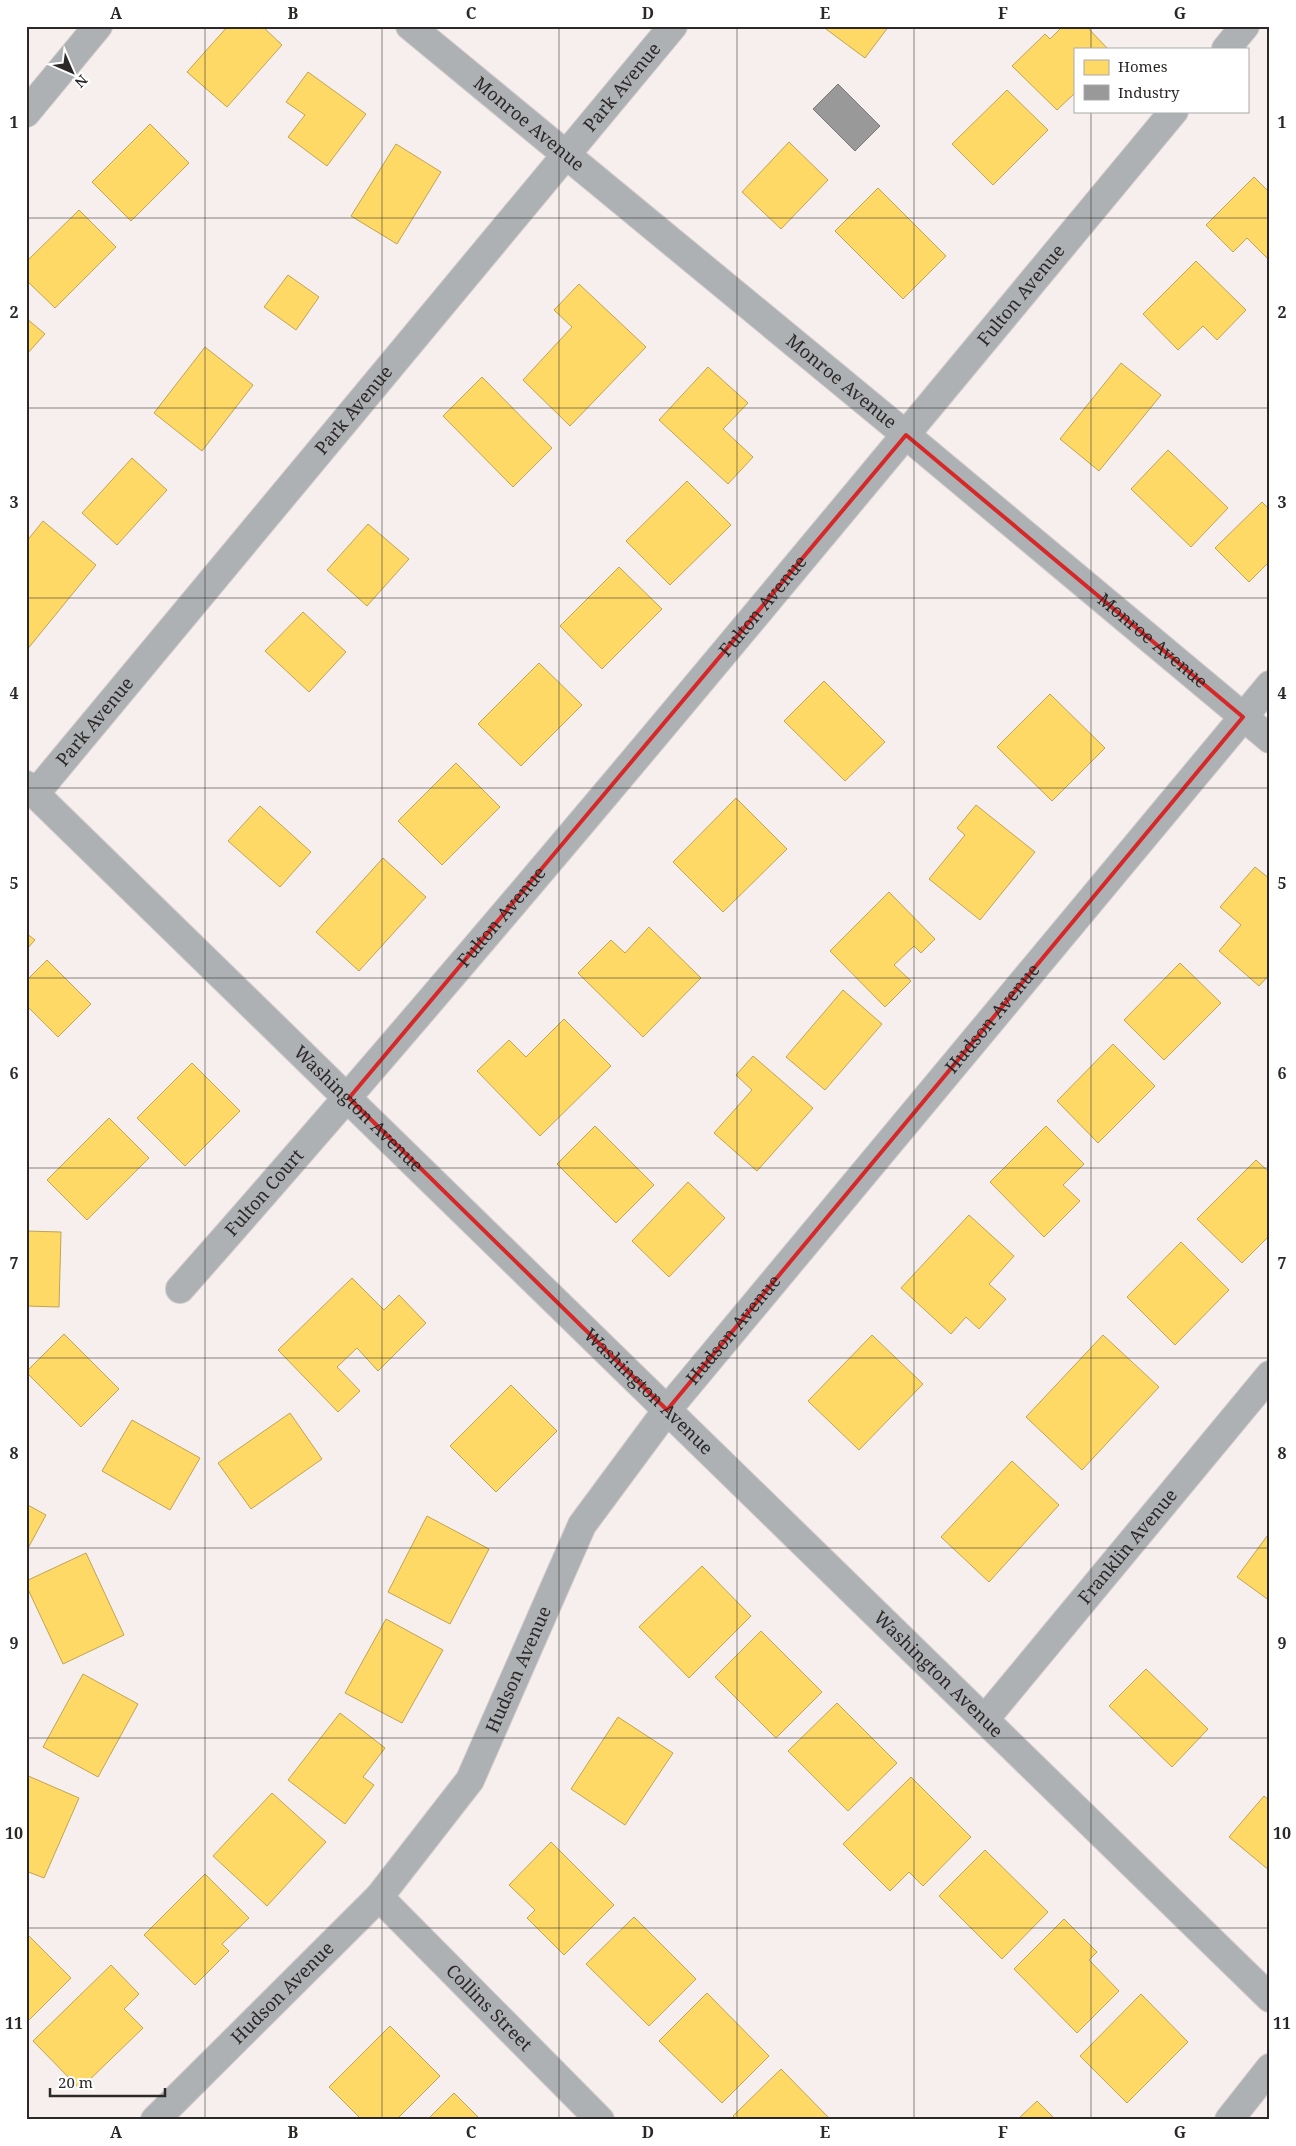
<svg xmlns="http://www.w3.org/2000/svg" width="1296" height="2146" viewBox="0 0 1296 2146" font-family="'Noto Serif',serif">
  <rect width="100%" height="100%" fill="#f6efee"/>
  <g fill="#ffd966" stroke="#c0a453">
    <path d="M228,26H262L282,45L227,107L187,72Z"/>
    <path d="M828,26H889L865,58L826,29Z"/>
    <path d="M1063,26H1086L1108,49H1075V93L1057,110L1012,66L1045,34L1050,39Z"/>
    <path d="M308,72L366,114L327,166L288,137L305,115L286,102Z"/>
    <path d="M1007,90L1048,130L993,185L952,144Z"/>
    <path d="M150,124L189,163L131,221L92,182Z"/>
    <path d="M789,142L828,180L781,229L742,192Z"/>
    <path d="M396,144L441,172L397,244L351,216Z"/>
    <path d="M1254,177L1270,193V261L1247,238L1233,252L1206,225Z"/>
    <path d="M878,188L946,256L903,299L835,231Z"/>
    <path d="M79,210L116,247L55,308L26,280V262Z"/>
    <path d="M1196,261L1246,310L1217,340L1203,326L1178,350L1143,314Z"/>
    <path d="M288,275L319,297L296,330L264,307Z"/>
    <path d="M579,284L646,347L570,426L523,380L572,327L554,310Z"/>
    <path d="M26,318L45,334L26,355Z"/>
    <path d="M205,347L253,385L202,451L154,413Z"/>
    <path d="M1121,363L1161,395L1099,471L1060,439Z"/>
    <path d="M708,367L748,403L723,429L753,457L728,484L659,420Z"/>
    <path d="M482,377L552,448L513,487L443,416Z"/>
    <path d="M1168,450L1228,508L1191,547L1131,489Z"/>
    <path d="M132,458L167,490L117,545L82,513Z"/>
    <path d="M687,481L731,525L670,585L626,541Z"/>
    <path d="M1262,502L1270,510V561L1249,582L1215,548Z"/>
    <path d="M43,521L96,565L26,651V542Z"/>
    <path d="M368,524L409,559L367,606L327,570Z"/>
    <path d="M619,567L662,609L602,669L560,626Z"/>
    <path d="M303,612L346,652L309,692L265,651Z"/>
    <path d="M539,663L582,705L521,766L478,724Z"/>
    <path d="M824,681L885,742L845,781L784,721Z"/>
    <path d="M1050,694L1105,748L1052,801L997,747Z"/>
    <path d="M456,763L500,807L442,865L398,821Z"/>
    <path d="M736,798L787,849L723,912L673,862Z"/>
    <path d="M976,805L1035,852L980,920L929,879L965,835L957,828Z"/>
    <path d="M260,806L311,852L280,887L228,841Z"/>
    <path d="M383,858L426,897L359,971L316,932Z"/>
    <path d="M1255,867L1270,879V974L1259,986L1219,951L1241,925L1220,907Z"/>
    <path d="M889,892L935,939L921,953L914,946L894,965L911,981L885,1007L830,951Z"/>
    <path d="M649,927L701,978L643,1037L578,973L611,940L625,953Z"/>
    <path d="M26,933L35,940L26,950Z"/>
    <path d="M47,960L91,1004L58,1037L26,1005V981Z"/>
    <path d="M1180,963L1221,1003L1164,1060L1124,1020Z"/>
    <path d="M843,990L882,1024L825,1090L786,1057Z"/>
    <path d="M564,1019L611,1066L540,1136L477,1071L509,1040L526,1057Z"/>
    <path d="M1113,1044L1155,1086L1098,1143L1057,1101Z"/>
    <path d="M753,1056L813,1108L757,1171L714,1133L752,1090L736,1075Z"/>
    <path d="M192,1063L240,1111L185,1166L137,1118Z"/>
    <path d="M109,1118L149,1158L87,1220L47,1180Z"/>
    <path d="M595,1126L654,1185L616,1223L557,1164Z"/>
    <path d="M1046,1126L1084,1164L1063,1185L1080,1201L1044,1237L990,1182Z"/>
    <path d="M1256,1160L1270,1173V1235L1242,1263L1197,1219Z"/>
    <path d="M688,1182L725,1218L669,1277L632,1241Z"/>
    <path d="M969,1215L1014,1256L989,1284L1006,1299L979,1329L966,1317L951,1334L901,1288Z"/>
    <path d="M26,1231L61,1232L59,1307L26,1306Z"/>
    <path d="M1181,1242L1229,1290L1175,1345L1127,1297Z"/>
    <path d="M352,1278L384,1310L399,1295L426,1323L378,1371L357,1348L337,1367L360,1391L338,1412L278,1350Z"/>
    <path d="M64,1334L119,1389L81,1427L26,1372Z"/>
    <path d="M872,1335L923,1384L859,1450L808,1401Z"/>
    <path d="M1103,1335L1159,1387L1082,1470L1026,1417Z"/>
    <path d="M511,1385L557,1431L496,1492L450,1446Z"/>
    <path d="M290,1413L322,1459L251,1509L218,1463Z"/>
    <path d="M132,1420L200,1458L170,1510L102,1471Z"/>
    <path d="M1012,1461L1059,1505L989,1582L941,1537Z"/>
    <path d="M26,1504L46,1515L26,1552Z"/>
    <path d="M427,1516L489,1549L450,1624L388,1592Z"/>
    <path d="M1270,1532V1601L1237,1577Z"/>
    <path d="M86,1553L124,1635L63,1664L26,1585V1581Z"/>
    <path d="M702,1566L751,1616L689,1678L639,1627Z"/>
    <path d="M386,1619L443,1650L402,1723L345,1693Z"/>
    <path d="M761,1631L822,1692L776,1738L715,1677Z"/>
    <path d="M1146,1669L1208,1729L1172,1767L1109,1706Z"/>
    <path d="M83,1674L138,1704L98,1777L43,1747Z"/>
    <path d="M837,1703L897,1763L848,1811L788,1751Z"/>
    <path d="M340,1713L385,1748L363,1777L374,1785L345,1824L288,1780Z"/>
    <path d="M618,1717L673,1753L625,1825L571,1789Z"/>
    <path d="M26,1775L79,1798L44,1878L26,1871Z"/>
    <path d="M911,1777L971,1837L923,1886L909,1872L890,1891L843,1844Z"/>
    <path d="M272,1793L326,1842L267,1906L213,1856Z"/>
    <path d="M1264,1796L1270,1801V1871L1229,1837Z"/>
    <path d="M551,1842L614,1905L564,1955L527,1918L535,1910L509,1885Z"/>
    <path d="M985,1850L1048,1912L1002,1959L939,1896Z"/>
    <path d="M205,1874L249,1918L222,1944L229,1951L195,1985L144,1935Z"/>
    <path d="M634,1917L696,1979L649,2026L586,1964Z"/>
    <path d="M1064,1919L1097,1952L1089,1960L1119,1991L1077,2033L1014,1969Z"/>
    <path d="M26,1933L71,1978L26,2023Z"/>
    <path d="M111,1965L139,1994L124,2009L143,2028L80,2089L33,2041Z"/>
    <path d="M707,1993L769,2056L722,2103L659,2041Z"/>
    <path d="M1141,1994L1188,2042L1127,2103L1080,2056Z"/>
    <path d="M390,2026L440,2076L396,2120H362L329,2087Z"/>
    <path d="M781,2069L831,2120H737L733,2116Z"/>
    <path d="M454,2093L481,2120H427Z"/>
    <path d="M1037,2101L1056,2120H1017Z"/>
  </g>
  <path fill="#999" stroke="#797777" d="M838,84L880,126L855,151L813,109Z"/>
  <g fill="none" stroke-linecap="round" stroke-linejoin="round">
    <defs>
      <g id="minor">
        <path id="s1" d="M410,26L906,435L1270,739"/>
        <path d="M1226,49L1245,26"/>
        <path d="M26,113L98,26"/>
        <path id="s2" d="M26,785L1270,1998"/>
        <path id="s3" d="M35,794L673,26"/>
        <path id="s4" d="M180,1289C520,904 846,506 1174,111"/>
        <path id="s5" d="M985,1719L1270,1375"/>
        <path id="s6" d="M379,1897L600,2120"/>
        <path id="s7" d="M155,2120L379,1897L470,1780L582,1525L667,1410L1270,685"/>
        <path d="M1229,2120L1270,2068"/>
      </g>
    </defs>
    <use href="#minor" stroke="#d1cccb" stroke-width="30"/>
    <use href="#minor" stroke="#adb1b3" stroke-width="28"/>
  </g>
  <path fill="none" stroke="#d62828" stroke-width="4" stroke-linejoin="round" d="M906,435L1243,717L667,1410L349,1098Z"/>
  <path fill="none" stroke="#2d2828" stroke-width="1" stroke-opacity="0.55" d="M205,26V2120M382,26V2120M559,26V2120M737,26V2120M914,26V2120M1091,26V49M1091,111V2120M26,218H1270M26,408H1270M26,598H1270M26,788H1270M26,978H1270M26,1168H1270M26,1358H1270M26,1548H1270M26,1738H1270M26,1928H1270"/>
  <g text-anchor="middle" stroke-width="5" stroke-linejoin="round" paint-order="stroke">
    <g font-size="18" fill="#2d2828" stroke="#fff">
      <text dy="6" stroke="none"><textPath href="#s3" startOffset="919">Park Avenue</textPath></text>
      <text dy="6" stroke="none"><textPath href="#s1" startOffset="154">Monroe Avenue</textPath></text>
      <text dy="6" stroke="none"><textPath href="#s4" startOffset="1302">Fulton Avenue</textPath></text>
      <text dy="6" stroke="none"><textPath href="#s1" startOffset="559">Monroe Avenue</textPath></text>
      <text dy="6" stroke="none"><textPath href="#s3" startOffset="499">Park Avenue</textPath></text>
      <text dy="6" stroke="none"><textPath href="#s4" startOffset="898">Fulton Avenue</textPath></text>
      <text dy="6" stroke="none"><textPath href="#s1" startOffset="964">Monroe Avenue</textPath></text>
      <text dy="6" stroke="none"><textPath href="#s3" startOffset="94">Park Avenue</textPath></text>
      <text dy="6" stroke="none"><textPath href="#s4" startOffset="492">Fulton Avenue</textPath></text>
      <text dy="6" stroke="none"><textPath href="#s7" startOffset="1395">Hudson Avenue</textPath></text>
      <text dy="6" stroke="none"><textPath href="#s2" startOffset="464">Washington Avenue</textPath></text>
      <text dy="6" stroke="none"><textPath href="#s4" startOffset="128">Fulton Court</textPath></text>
      <text dy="6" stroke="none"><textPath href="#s7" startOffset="990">Hudson Avenue</textPath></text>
      <text dy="6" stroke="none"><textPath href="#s2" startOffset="869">Washington Avenue</textPath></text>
      <text dy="6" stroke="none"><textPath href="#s5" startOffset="224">Franklin Avenue</textPath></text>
      <text dy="6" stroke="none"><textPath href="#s7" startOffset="585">Hudson Avenue</textPath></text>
      <text dy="6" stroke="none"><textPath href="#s2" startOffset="1274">Washington Avenue</textPath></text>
      <text dy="6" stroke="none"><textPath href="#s7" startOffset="180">Hudson Avenue</textPath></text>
      <text dy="6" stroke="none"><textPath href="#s6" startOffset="156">Collins Street</textPath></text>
    </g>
  </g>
  <rect width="1296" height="2146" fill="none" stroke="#ffffff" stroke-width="55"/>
  <rect x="1074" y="48" width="175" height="65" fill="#ffffff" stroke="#aba9a9"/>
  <rect x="1084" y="60" width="25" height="15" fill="#ffd966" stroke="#aba9a9"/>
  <text x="1118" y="72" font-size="15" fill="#2d2828">Homes</text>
  <rect x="1084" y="85" width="25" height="15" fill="#999999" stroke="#aba9a9"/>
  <text x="1118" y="98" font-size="15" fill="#2d2828">Industry</text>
  <g transform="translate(72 72) rotate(135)" stroke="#ffffff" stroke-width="4" paint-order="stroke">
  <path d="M0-4L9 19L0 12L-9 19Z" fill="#2d2828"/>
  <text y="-8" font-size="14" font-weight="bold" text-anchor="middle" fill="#2d2828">N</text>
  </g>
  <path d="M50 2088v8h115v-8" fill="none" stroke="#2d2828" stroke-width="2.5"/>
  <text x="58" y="2088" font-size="15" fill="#2d2828" stroke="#ffffff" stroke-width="4" paint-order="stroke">20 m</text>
  <rect x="28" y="28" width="1240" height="2090" fill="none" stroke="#2d2828" stroke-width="2"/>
  <g font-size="16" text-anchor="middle" font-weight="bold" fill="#2d2828">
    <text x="116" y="19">A</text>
    <text x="293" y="19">B</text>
    <text x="471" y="19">C</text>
    <text x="648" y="19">D</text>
    <text x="825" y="19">E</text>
    <text x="1003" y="19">F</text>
    <text x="1180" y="19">G</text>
    <text x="14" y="128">1</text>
    <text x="1282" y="128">1</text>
    <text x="14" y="318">2</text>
    <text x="1282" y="318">2</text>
    <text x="14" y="508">3</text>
    <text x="1282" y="508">3</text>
    <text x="14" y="699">4</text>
    <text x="1282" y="699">4</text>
    <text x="14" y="889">5</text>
    <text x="1282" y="889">5</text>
    <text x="14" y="1079">6</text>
    <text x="1282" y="1079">6</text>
    <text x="14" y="1269">7</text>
    <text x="1282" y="1269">7</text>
    <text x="14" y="1459">8</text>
    <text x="1282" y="1459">8</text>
    <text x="14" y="1649">9</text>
    <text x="1282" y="1649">9</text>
    <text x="14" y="1839">10</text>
    <text x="1282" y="1839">10</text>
    <text x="14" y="2029">11</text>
    <text x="1282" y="2029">11</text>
    <text x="116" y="2138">A</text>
    <text x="293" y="2138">B</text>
    <text x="471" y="2138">C</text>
    <text x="648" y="2138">D</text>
    <text x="825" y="2138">E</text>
    <text x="1003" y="2138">F</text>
    <text x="1180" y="2138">G</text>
  </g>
</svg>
